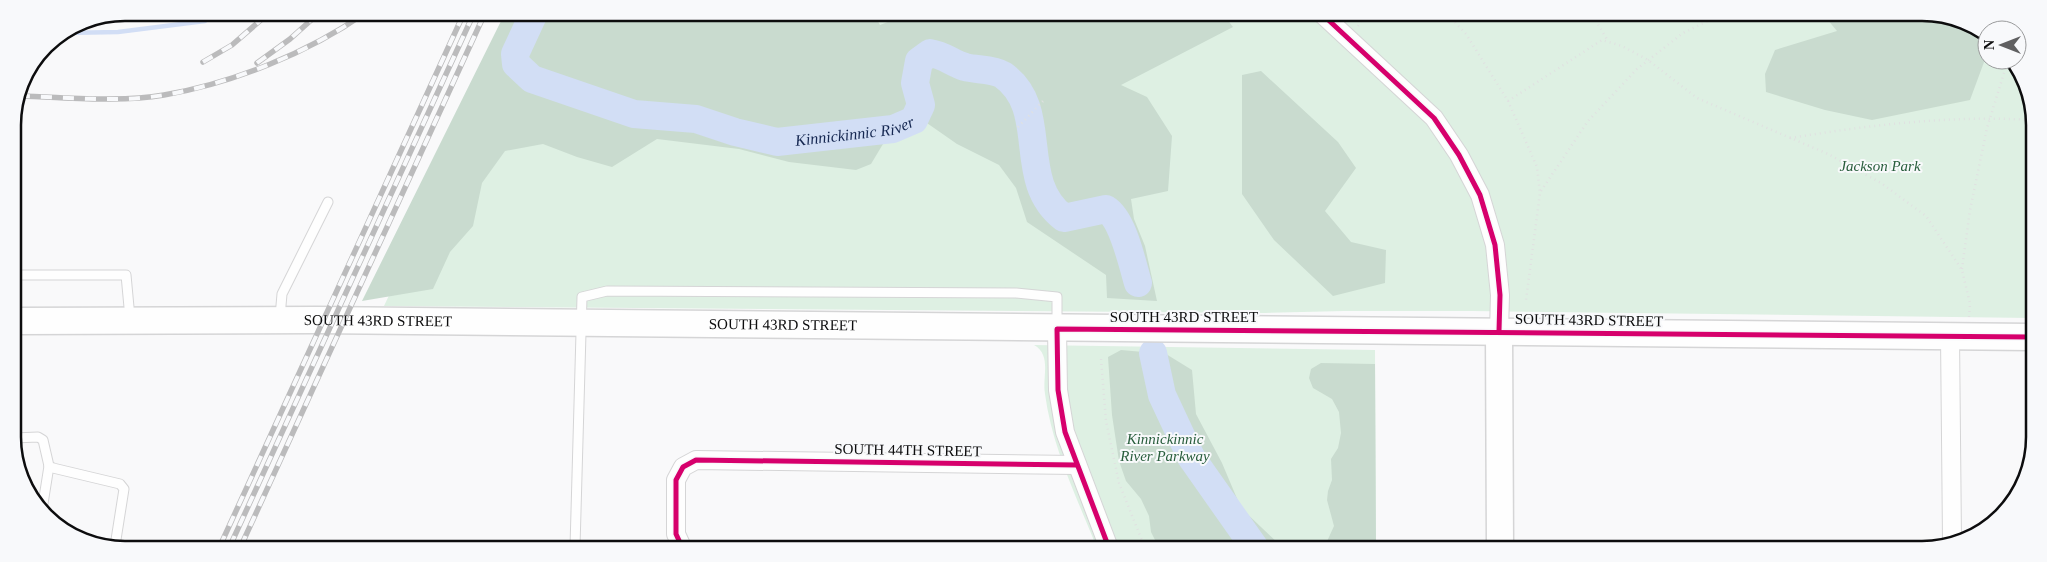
<svg xmlns="http://www.w3.org/2000/svg" width="2047" height="562" viewBox="0 0 2047 562" font-family="Georgia,serif">
  <rect width="100%" height="100%" fill="#f9f9fa"/>
  <g fill="#def0e3">
    <path d="M522,13L1951,16L1987,37V60H2009L2032,103L2031,318L1472,311H1344L1265,313L384,306Z"/>
    <path d="M1034,345L1375,350L1376,548H1097C1077,498 1052,447 1045,394C1042,377 1052,355 1034,345Z"/>
  </g>
  <g fill="#c9dbcf">
    <path d="M505,13L874,14L880,25L908,14L1224,15L1233,27L1121,85L1147,97L1172,136L1168,191L1131,199L1134,219L1145,246L1157,301L1107,298L1106,275L1027,222L1016,188L999,165L957,144L924,121L883,144L871,164L856,170L789,162L739,149L657,139L612,167L577,157L543,144L505,151L482,183L473,226L450,252L433,289L362,301Z"/>
    <path d="M1820,16H1951L1987,37V54L1970,100L1872,120L1825,110L1766,92L1765,74L1775,50L1837,31L1827,19Z"/>
    <path d="M1261,71L1338,142L1356,168L1325,211L1351,242L1386,250L1385,283L1333,296L1274,240L1242,194V75Z"/>
    <path d="M1121,350L1166,354L1192,370L1196,414L1222,463L1241,508L1283,548H1159L1151,532L1149,516L1141,499L1126,481L1119,461L1112,415L1108,357Z"/>
    <path d="M1321,363L1375,364L1376,548H1324L1334,526L1327,500L1328,491L1332,480L1331,459L1338,448L1341,433L1339,412L1332,399L1313,388L1309,378L1311,369Z"/>
  </g>
  <g fill="none" stroke-linecap="round" stroke-linejoin="round">
    <path stroke="#d2def5" stroke-width="4.5" d="M65,33L118,32L205,21"/>
    <g stroke="#d2def5" stroke-width="28">
      <path id="s1" d="M534,13L515,54L516,64L532,79L634,114L696,119L735,132L777,142L893,129L914,120L921,105L915,83L919,61L930,53C944,55 952,63 965,67C976,70 993,69 1003,75C1052,110 1014,180 1064,218L1106,209C1123,219 1132,263 1138,283"/>
      <path d="M1153,353L1162,395L1191,457L1255,548"/>
    </g>
    <defs>
      <g id="lane">
        <path d="M280,317L282,294L328,202"/>
        <path d="M14,318L15,275H126L130,318"/>
        <path d="M14,438L38,437L43,440L49,466L53,468L120,484L124,489L115,546"/>
        <path d="M42,510L49,466"/>
        <path d="M575,547L582,297L607,291L1016,293L1057,297V326"/>
      </g>
      <g id="street">
        <path d="M1323,15L1434,118L1459,155L1480,195L1495,245L1500,295L1499,331"/>
        <path d="M1057,329L1058,390L1065,432L1109,548"/>
        <path d="M1950,336L1952,540"/>
        <path d="M682,547L676,534V480L683,467L696,460L1077,465"/>
      </g>
      <g id="secondary">
        <path id="s2" d="M14,321L317,320L2031,337"/>
        <path d="M1499,331L1500,548"/>
      </g>
    </defs>
    <use href="#lane" stroke="#d5d5d6" stroke-width="11"/>
    <use href="#street" stroke="#d5d5d6" stroke-width="20"/>
    <use href="#secondary" stroke="#d5d5d6" stroke-width="29"/>
    <g stroke="#e0e1e1" stroke-width="2.5" stroke-dasharray="1 4" stroke-linecap="butt">
      <path d="M1448,15L1466,34L1508,101L1537,167L1540,193L1526,300"/>
      <path d="M1593,16L1608,41"/>
      <path d="M1358,26L1365,15"/>
      <path d="M1508,101L1602,40L1622,46L1648,60L1697,98L1828,154L1881,183L1926,216L1962,270L1970,304L1969,317"/>
      <path d="M1018,127L1043,101"/>
      <path d="M1790,138C1871,125 1950,115 2032,120"/>
      <path d="M1541,191L1588,121L1637,69L1683,33L1718,16"/>
      <path d="M1962,269L1970,210L1987,128L2008,60"/>
      <path d="M1101,359L1106,421L1119,483L1145,548"/>
    </g>
    <use href="#lane" stroke="#fefefe" stroke-width="9"/>
    <use href="#street" stroke="#fefefe" stroke-width="18"/>
    <use href="#secondary" stroke="#fefefe" stroke-width="26"/>
    <defs>
      <g id="rail">
        <path d="M203,62L232,45L269,13"/>
        <path d="M257,63L290,39L319,13"/>
        <path d="M19,96C66,97 117,103 164,95C233,83 308,53 365,13"/>
        <path d="M220,546L464,13"/>
        <path d="M230,546L474,13"/>
        <path d="M241,546L485,13"/>
      </g>
    </defs>
    <use href="#rail" stroke="#bbbbbc" stroke-width="5.5"/>
    <use href="#rail" stroke="#f8f9fb" stroke-width="4" stroke-dasharray="11" stroke-linecap="butt"/>
    <defs>
      <g id="cycleway">
        <path d="M1323,15L1434,118L1459,155L1480,195L1495,245L1500,295L1499,331"/>
        <path d="M682,547L676,534V480L683,467L696,460L1077,465"/>
        <path d="M1109,548L1065,432L1058,390L1057,329L2031,337"/>
      </g>
    </defs>
    <use href="#cycleway" stroke="#f8f9fb" stroke-width="8"/>
    <use href="#cycleway" stroke="#d6006c" stroke-width="5"/>
  </g>
  <g text-anchor="middle" stroke-width="4" stroke-linejoin="round" paint-order="stroke">
    <g font-size="15" font-style="italic" fill="#285d3c" stroke="#f8f9fb">
      <text x="1880" y="171">Jackson Park</text>
      <text x="1165" y="444">Kinnickinnic<tspan x="1165" dy="17">River Parkway</tspan></text>
    </g>
    <g font-size="15" fill="#0d0d0e" stroke="#f8f9fb">
      <text x="1184" y="322">SOUTH 43RD STREET</text>
      <text transform="translate(1589 320) rotate(1)" y="5">SOUTH 43RD STREET</text>
      <text dy="5" stroke="none"><textPath href="#s2" startOffset="364">SOUTH 43RD STREET</textPath></text>
      <text dy="5" stroke="none"><textPath href="#s2" startOffset="769">SOUTH 43RD STREET</textPath></text>
      <text transform="translate(908 450) rotate(1)" y="5">SOUTH 44TH STREET</text>
    </g>
    <g font-size="16" font-style="italic" fill="#152751" stroke="#f8f9fb">
      <text dy="6" stroke="none"><textPath href="#s1" startOffset="410">Kinnickinnic River</textPath></text>
    </g>
  </g>
  <path d="M0 0H2047V562H0ZM125 21H1922A104 104 0 0 1 2026 125V437A104 104 0 0 1 1922 541H125A104 104 0 0 1 21 437V125A104 104 0 0 1 125 21Z" fill="#f8f9fb" fill-rule="evenodd"/>
  <path fill="none" stroke="#0d0d0e" stroke-width="2.5" d="M125 21H1922A104 104 0 0 1 2026 125V437A104 104 0 0 1 1922 541H125A104 104 0 0 1 21 437V125A104 104 0 0 1 125 21Z"/>
  <g transform="translate(2002 45) rotate(270)"><circle r="24" fill="#f8f9fb" stroke="#9a9b9c"/>
  <path d="M0-4L9 19L0 12L-9 19Z" fill="#606061"/>
  <text y="-8" font-size="14" font-weight="bold" text-anchor="middle" fill="#0d0d0e">N</text>
  </g>
</svg>
